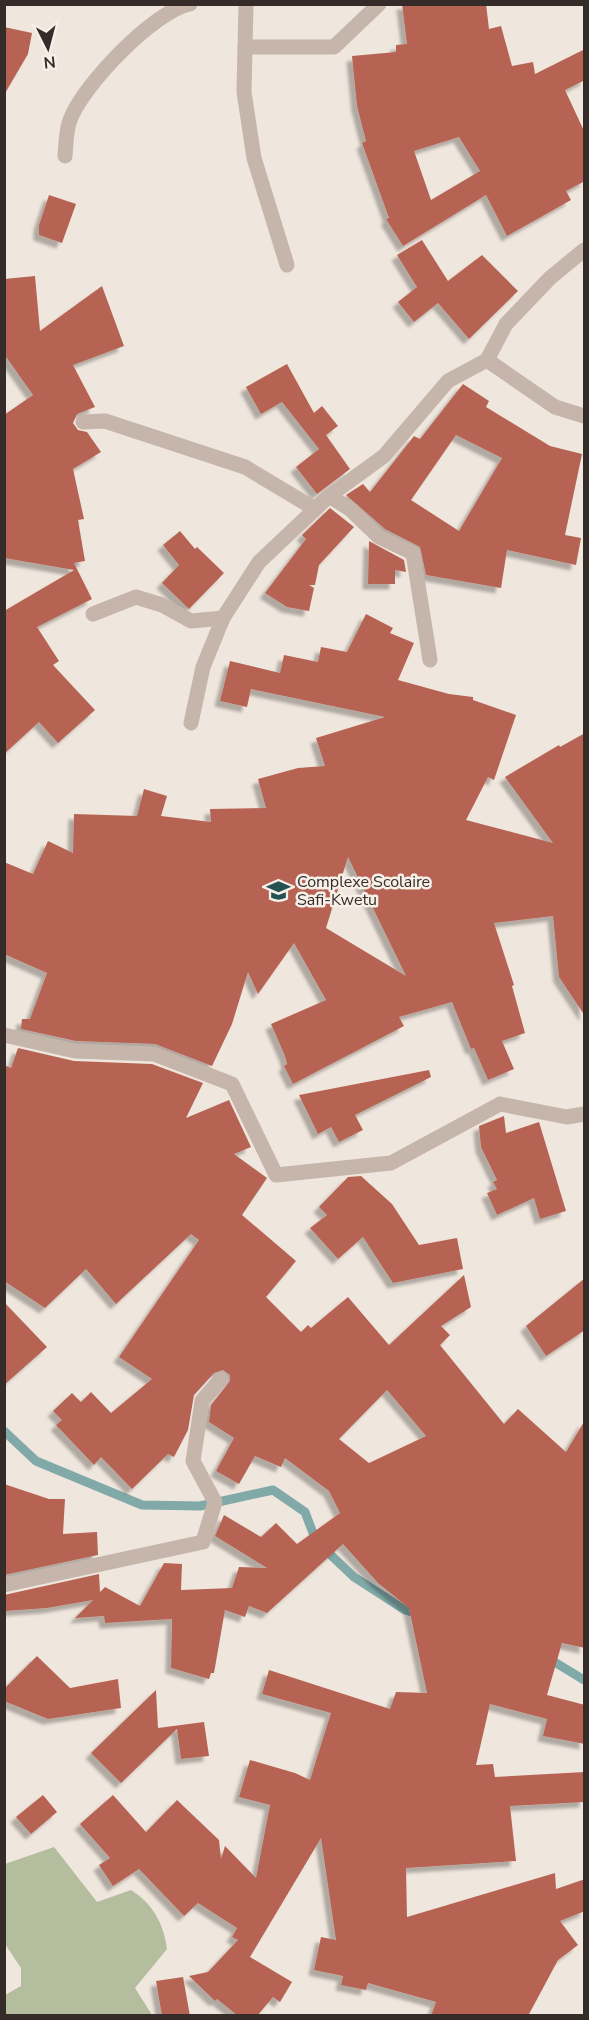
<svg xmlns="http://www.w3.org/2000/svg" width="589" height="2020" viewBox="0 0 589 2020" font-family="'Nunito Sans',sans-serif">
  <defs>
    <filter id="shadow"><feDropShadow dx="-5.5" dy="5.5" stdDeviation="1.5" flood-color="#0004"/></filter>
  </defs>
  <rect width="100%" height="100%" fill="#efe6dd"/>
  <path fill="#b5bd9f" d="M54,1847L97,1902L131,1890C153,1904 164,1924 167,1949L135,1988L152,2015H5V1995L21,1986V1968L5,1944V1864Z"/>
  <g fill="none" stroke-linecap="round" stroke-linejoin="round">
    <g stroke="#80a9a8" stroke-width="9">
      <path d="M4,1431L36,1461L142,1505L200,1506L273,1490L305,1512L316,1541L354,1577L405,1610L419,1614"/>
      <path d="M548,1658L584,1680"/>
    </g>
  </g>
  <g fill="#b76453" fill-rule="evenodd" filter="url(#shadow)">
    <path d="M402,4H486L489,29L501,26L512,66L533,62L535,74L585,49V80L565,90L585,133V181L566,191L571,200L507,236L486,195L403,246L386,219L389,218L362,143L366,141L357,106L352,56L396,52V45L407,44ZM459,137L480,171L431,200L414,151Z"/>
    <path d="M4,27L32,33L28,54L4,95Z"/>
    <path d="M49,195L76,204L62,243L39,235V225Z"/>
    <path d="M422,240L448,281L482,255L518,291L469,339L438,303L414,322L398,302L417,287L397,255Z"/>
    <path d="M35,276L40,331L102,286L124,346L73,365L95,407L77,414L73,423L78,430L87,432L101,452L73,469L84,519L78,520L85,561L74,563L92,599L37,627L59,661L53,665L95,710L58,743L39,722L4,754V611L74,570L4,558V415L33,395L4,354V279Z"/>
    <path d="M287,364L314,413L322,406L338,426L326,435L350,469L317,494L296,467L319,449L282,402L261,414L246,387Z"/>
    <path d="M463,384L489,401L486,407L550,446L582,454L565,535L581,538L576,565L507,550L501,588L426,575L420,547L385,529L346,495L363,484L370,492L414,436L420,439ZM456,435L502,458L459,531L411,500Z"/>
    <path d="M330,508L354,527L319,565L315,585H309L314,588L309,611L287,607L265,593L306,539L302,535Z"/>
    <path d="M180,531L195,549L197,547L224,573L189,609L162,583L179,565L163,545Z"/>
    <path d="M369,541L404,560L406,572L395,570V584H368Z"/>
    <path d="M366,614L393,628L390,633L414,643L398,680L449,694L473,697V700L516,715L494,780L488,777L466,820L553,843L505,777L559,745L560,747L585,733V1016L559,977L553,916L494,923L514,985L512,986L525,1033L502,1041L514,1069L488,1080L474,1048L471,1049L452,1002L399,1017L404,1026L293,1084L284,1066L287,1064L285,1056L271,1024L326,1000L294,943L258,994L248,972L232,1024L212,1066L155,1044L76,1041L21,1029L22,1019H30L47,973L4,954V862L33,874L48,841L73,853L74,814L137,816L144,789L167,796L161,816L211,822L210,809L266,808L258,779L298,768L325,766L316,738L385,717L251,689L247,707L220,701L230,661L280,673L284,655L318,662L321,647L347,652ZM348,857L406,976L326,928Z"/>
    <path d="M18,1048L74,1061L152,1064L203,1083L186,1118L229,1100L251,1147L234,1154L267,1178L242,1215L296,1261L266,1297L301,1332L308,1325L311,1328L348,1297L389,1345L464,1275L471,1307L441,1326L450,1335L440,1345L504,1424L518,1409L566,1452L585,1420V1648L562,1643L547,1695L585,1705V1744L543,1736L547,1719L490,1704L476,1765L493,1764L495,1777L585,1772V1802L510,1806L516,1861L406,1868L407,1917L555,1873L556,1889L585,1879V1911L560,1921L578,1945L558,1960L528,2016H431L436,2002L368,1983L366,1990L341,1985L343,1976L314,1970L321,1937L336,1940L321,1838L250,1957L292,1982L280,2002L273,1997L257,2016H238L217,1999L215,2001L189,1976L208,1972L238,1940L232,1937L237,1928L198,1903L184,1916L139,1869L113,1886L99,1865L110,1858L80,1824L113,1795L146,1832L177,1800L219,1840L221,1859L225,1846L256,1878L270,1805L239,1797L250,1760L295,1773L310,1780L331,1713L262,1694L269,1670L390,1709L396,1692L427,1693L409,1608L378,1583L343,1544L267,1613L249,1606L245,1617L225,1610L214,1673H211L209,1679L171,1668L172,1619L105,1623L104,1616L75,1618L93,1600L47,1608L4,1611V1595L99,1574L100,1592L105,1587L140,1606L164,1563L182,1564L181,1590L232,1588L239,1567L267,1568L215,1536L224,1515L261,1537L276,1523L297,1544L340,1513L329,1491L285,1458L281,1467L255,1456L239,1484L216,1471L234,1438L209,1422L211,1405L230,1381V1375L223,1370L214,1373L194,1395L188,1430L174,1457L168,1454L132,1489L101,1457L94,1465L56,1425L62,1420L53,1411L72,1393L81,1402L91,1392L111,1413L152,1379L119,1357L199,1240L191,1234L116,1304L86,1269L45,1308L4,1281V1065L11,1068ZM387,1390L426,1436L369,1463L339,1439Z"/>
    <path d="M429,1070L431,1077L355,1115L363,1130L339,1142L331,1127L318,1134L299,1095Z"/>
    <path d="M504,1116L506,1133L539,1122L566,1211L540,1219L534,1198L497,1215L487,1193L497,1189L493,1182L497,1180L481,1147L479,1126Z"/>
    <path d="M361,1176L392,1204L419,1245L457,1238L463,1269L393,1283L363,1237L338,1259L310,1228L327,1215L319,1207L348,1177Z"/>
    <path d="M585,1278V1330L546,1356L526,1326Z"/>
    <path d="M4,1302L47,1347L4,1385Z"/>
    <path d="M4,1484L49,1499H65L63,1534L97,1532L98,1555L4,1575Z"/>
    <path d="M37,1656L70,1688L118,1679L121,1708L48,1719L4,1701V1689Z"/>
    <path d="M156,1690L158,1728L204,1722L209,1756L181,1759L177,1729L121,1783L91,1753Z"/>
    <path d="M43,1795L57,1812L31,1834L16,1817Z"/>
    <path d="M183,1977L190,2016H162L156,1981Z"/>
  </g>
  <g fill="none" stroke-linecap="round" stroke-linejoin="round">
    <g stroke="#c6b5ab" stroke-width="15">
      <path d="M246,4L244,92L254,158L287,265"/>
      <path d="M245,47H334L379,4"/>
      <path d="M65,156C66,145 66,130 70,120C83,85 154,11 190,4"/>
      <path d="M487,360L555,407L584,416"/>
      <path d="M83,422L105,421L245,467L315,509"/>
      <path d="M329,496L350,509L379,537L413,553L430,660"/>
      <path d="M93,614L136,597L162,605L191,621L223,618"/>
      <path d="M191,723L203,667L223,618L259,562L329,496L384,456L448,381L487,360L506,324L550,278L584,250"/>
      <path d="M4,1035L75,1051L154,1054L232,1084L276,1175L391,1163L500,1104L567,1117L584,1114"/>
      <path d="M4,1585L203,1542L215,1502L193,1461L202,1401L221,1379"/>
    </g>
  </g>
  <defs>
    <symbol id="school-bare" viewBox="-9 -9 18 18"><path d="M0-5L7-2L0 1L-7-2ZM-4 1L0 2.5L4 1V4Q0 6-4 4Z" fill="#245151" stroke="#f7f0e9" stroke-width="2.5" paint-order="stroke"/></symbol>
  </defs>
  <g fill-rule="evenodd">
    <use href="#school-bare" x="262" y="874" width="33" height="33"/>
  </g>
  <g text-anchor="middle" stroke-width="5" stroke-linejoin="round" paint-order="stroke">
    <g font-size="16" fill="#352c29" stroke="#f7f0e9" text-anchor="start">
      <text x="297" y="887">Complexe Scolaire<tspan x="297" dy="18">Safi-Kwetu</tspan></text>
    </g>
  </g>
  <rect width="589" height="2020" fill="none" stroke="#352c29" stroke-width="12"/>
  <g transform="translate(48 48) rotate(174)" stroke="#f7f0e9" stroke-width="4.5" paint-order="stroke">
  <path d="M0-4.5L10 22L0 15L-10 22Z" fill="#352c29"/>
  <text y="-9" font-size="16" font-weight="bold" text-anchor="middle" fill="#352c29">N</text>
  </g>
</svg>
